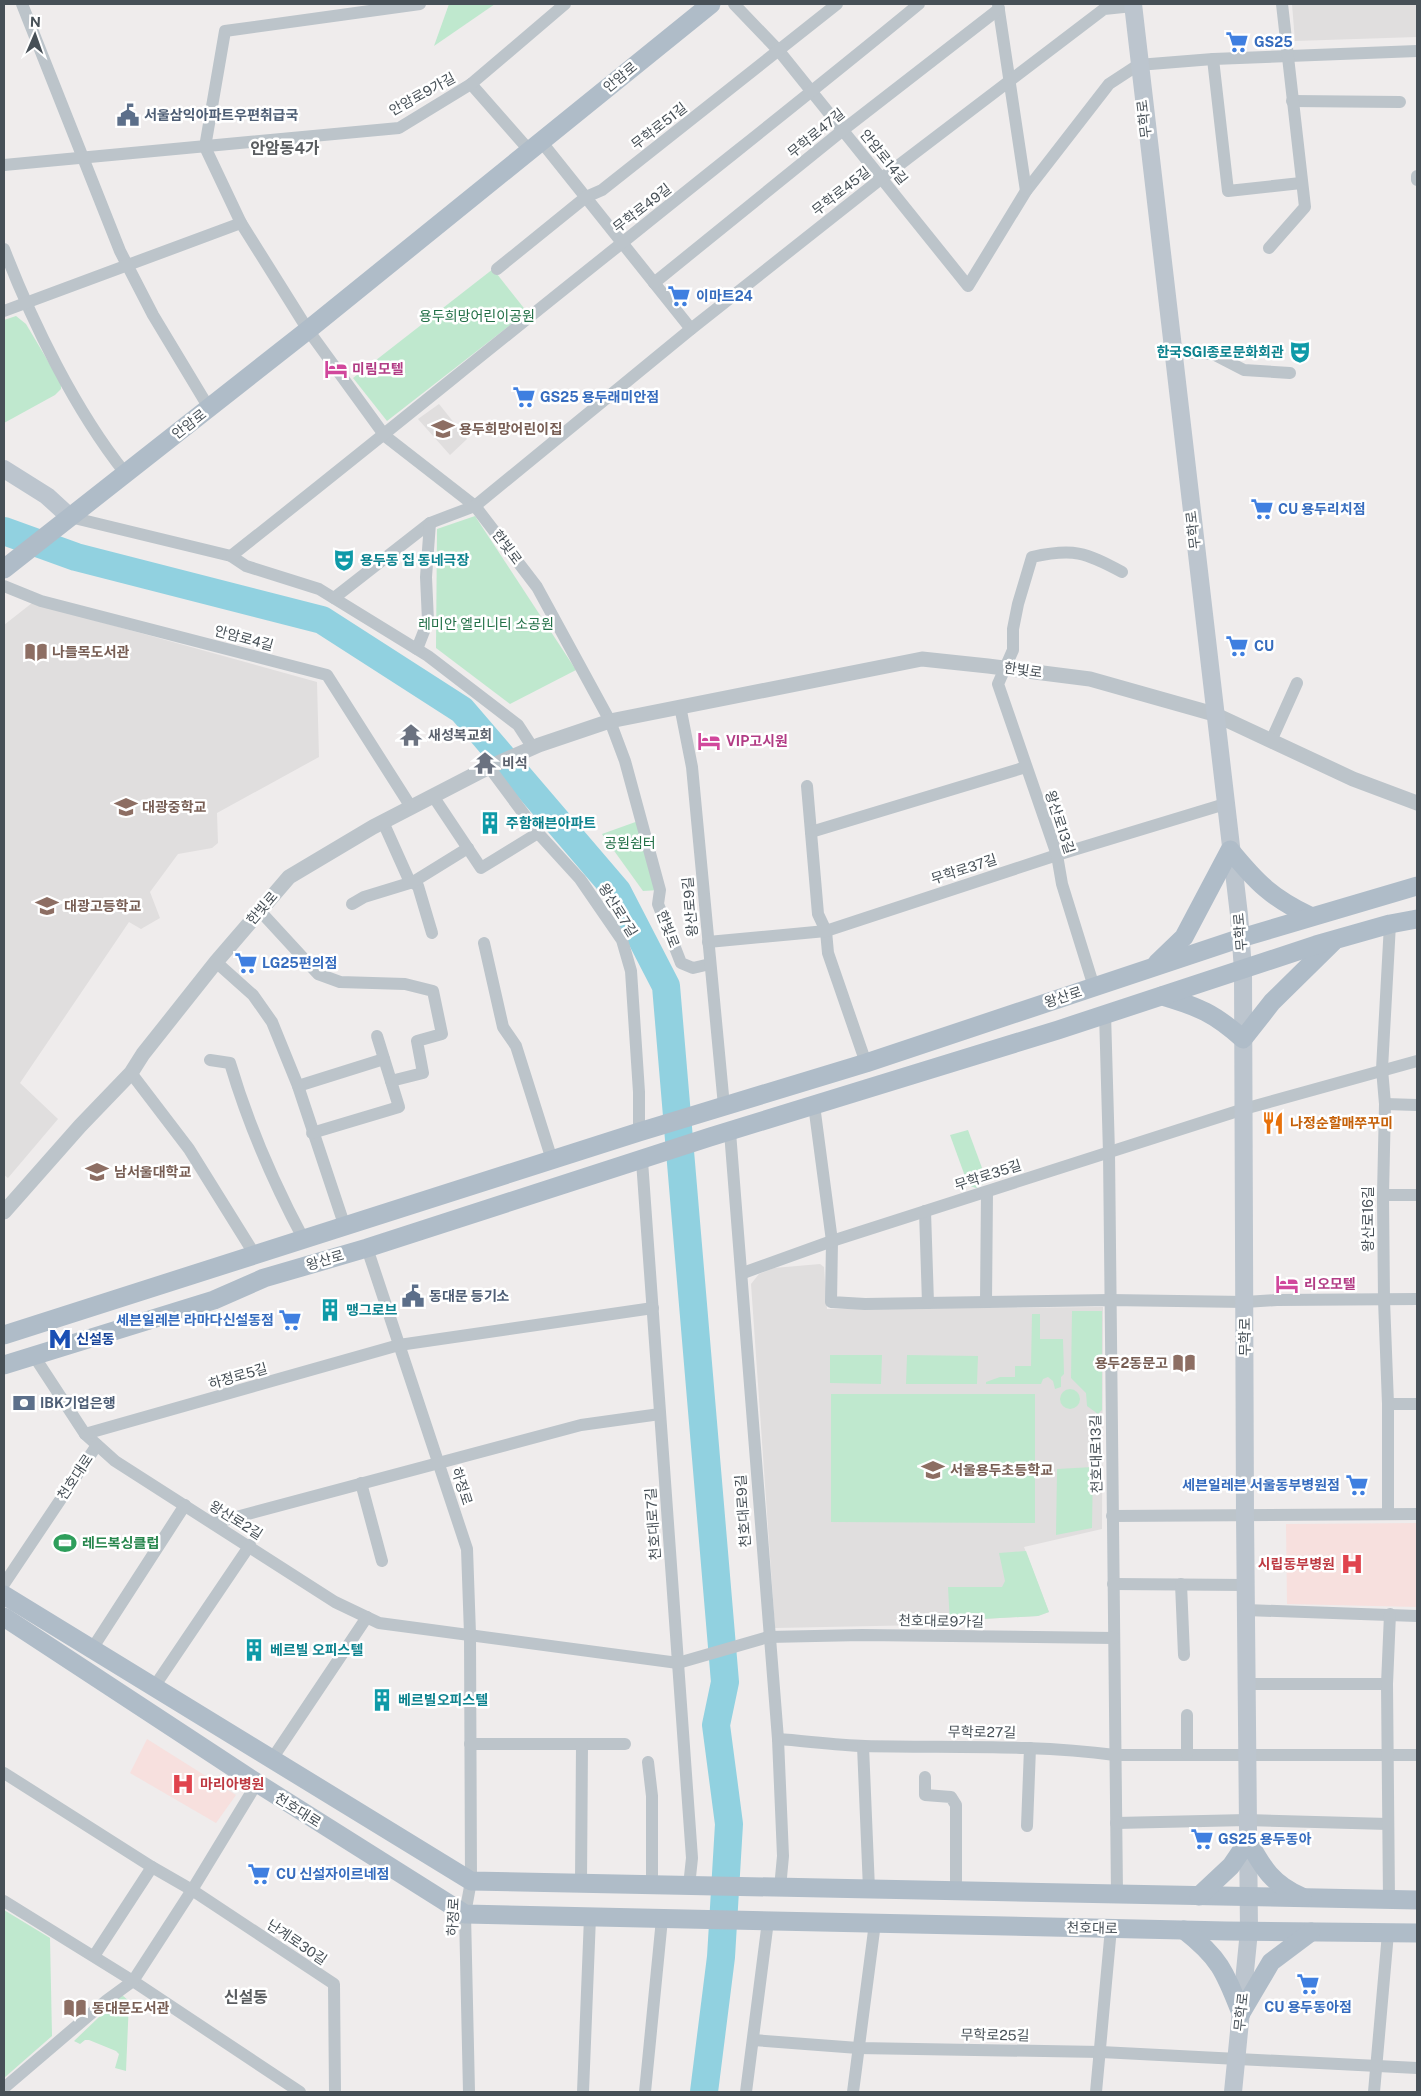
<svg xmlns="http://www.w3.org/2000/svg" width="1421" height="2096" viewBox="0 0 1421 2096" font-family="'Public Sans','Noto Sans KR',sans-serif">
  <rect width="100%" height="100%" fill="#efecec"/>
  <g fill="#e0dede">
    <path d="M1292,4H1417V37L1295,41Z"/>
    <path d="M439,404L467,439L450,455L418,419Z"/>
    <path d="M32,603L317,682L319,757L217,813L218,843L212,848L178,854L150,892L160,918L141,929L129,922L20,1083L58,1119L8,1178L4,1175V625Z"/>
    <path d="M820,1264L824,1267L827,1309L1103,1307L1102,1529L1024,1547L1049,1612L1038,1616L982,1619L975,1624L775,1628L751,1284L759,1274L774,1268Z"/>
  </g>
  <g fill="#f7e0de">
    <path d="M1417,1523V1607L1287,1604L1286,1524Z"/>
    <path d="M147,1739L236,1795L216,1823L130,1773Z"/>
  </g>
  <g fill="#bfe8ce">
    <path d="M449,4H495L434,46Z"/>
    <path d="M493,269L527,312L387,421L353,378Z"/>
    <path d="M16,316L26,324L61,383V389L55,395L4,423V320Z"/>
    <path d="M475,516L576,670L510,704L436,648L437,529Z"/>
    <path d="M641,820L660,890L643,891L602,834Z"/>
    <path d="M968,1130L985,1176V1183L976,1188L970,1186L966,1179L950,1135Z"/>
    <path d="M1072,1311H1102V1410L1098,1414L1087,1406L1086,1393L1071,1378Z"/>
    <path d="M1032,1314H1040V1339H1063L1064,1374L1061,1377V1387L1055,1389L1053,1381L1048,1377L1043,1379L1041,1384H986V1382L1000,1377H1015V1366H1031Z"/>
    <path d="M830,1355H882L881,1384L830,1383Z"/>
    <path d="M907,1355L978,1356L977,1384H906Z"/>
    <circle cx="1070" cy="1399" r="10"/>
    <path d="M831,1394H1035V1523L831,1522Z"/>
    <path d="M1093,1467L1092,1528L1056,1535L1057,1469Z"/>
    <path d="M1026,1551L1049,1612L1038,1616L982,1619L975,1624H950L948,1587H1002L1005,1581L999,1553Z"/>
    <path d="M4,1910L50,1938L52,2036L4,2078Z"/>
    <path d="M122,1995L129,2001L126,2071L115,2068L119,2054L116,2051L89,2040H85L80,2044L74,2041Z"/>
  </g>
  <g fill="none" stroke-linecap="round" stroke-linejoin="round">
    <path stroke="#91d1e0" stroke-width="28" d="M4,531L76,557L322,620L462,710L617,891L666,986L725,1682L716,1725L729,1824L721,1957L704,2092"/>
    <g stroke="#bcc4ca" stroke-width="12">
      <path d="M22,4L120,251L153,315L209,408"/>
      <path d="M420,4L225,31L205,147L241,223L308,330L385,436L475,506L537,587L610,721L625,761L660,890L658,904L681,963L693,968L710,964"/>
      <path d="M734,4L779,51L968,286L1026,191L1109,84L1138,65L1213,59L1417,51"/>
      <path d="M998,4L1026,191"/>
      <path d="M1213,59L1228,191L1301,183"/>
      <path d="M471,84L529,150"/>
      <path d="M1292,101L1400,102"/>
      <path d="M540,140L691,329"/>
      <path d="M4,165L399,128L471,84L565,4"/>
      <path d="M1417,176V180"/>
      <path d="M1269,248L1305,207L1282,4"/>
      <path d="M4,249C33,324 75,410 125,473"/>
      <path d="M497,269L586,197L602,190L837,4"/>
      <path d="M654,283L843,130L999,9"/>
      <path d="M4,311L241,223"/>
      <path d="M1172,352L1213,354L1244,370L1290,373"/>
      <path d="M70,517L231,556L246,566L319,589L428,656L518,725L533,748"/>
      <path d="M231,556C362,453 491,347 622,243C721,163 821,85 919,4"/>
      <path d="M4,586L41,601L327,675L411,807"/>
      <path d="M334,598L430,523L475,506L691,329L882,178L1104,9L1133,6"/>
      <path d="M417,649L428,621L426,577L430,523"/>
      <path d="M680,706L692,767L724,1106"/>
      <path d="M1271,741L1297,683"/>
      <path d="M489,767L538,833L580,879L622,940L631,971L639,1092V1132"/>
      <path d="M807,786L818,914L826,931L828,953L866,1063"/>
      <path d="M433,796L481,868L538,833"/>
      <path d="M383,822L409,880L418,886L432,933"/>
      <path d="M811,832L1026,767"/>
      <path d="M352,904L364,897L413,882L468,848"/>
      <path d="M260,911L318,974L340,982L405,984L433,991L442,1034L417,1041L423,1073L391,1081"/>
      <path d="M708,942L826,931L1057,855L1225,804"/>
      <path d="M484,943L503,1027L516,1046L552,1160"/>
      <path d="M216,962L253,995L272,1022L298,1086L345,1227"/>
      <path d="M1094,987L1062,884L1057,855L998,684L1013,650V629L1018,604L1032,557C1073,548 1085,552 1122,572"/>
      <path d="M1105,1013L1109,1153L1117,1894"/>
      <path d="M210,1060L230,1063C249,1127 273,1182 304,1240"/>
      <path d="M131,1073L189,1149L255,1255"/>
      <path d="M298,1086L384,1059"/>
      <path d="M1385,1104L1417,1105"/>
      <path d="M814,1105L832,1241L831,1302L865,1304L1110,1300L1245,1302L1277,1300L1417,1299"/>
      <path d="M730,1132L778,1739L783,1856L780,1888"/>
      <path d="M312,1133L399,1107L377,1036"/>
      <path d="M642,1161L692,1858L689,1886"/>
      <path d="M1383,1195H1417"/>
      <path d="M925,1211L928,1303"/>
      <path d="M367,1248L467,1549L470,1634L471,1881L465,1914L469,2092"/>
      <path d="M743,1273L832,1241L1244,1109L1417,1061"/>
      <path d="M986,1302L987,1192"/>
      <path d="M34,1356L85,1434L115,1461L335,1602L379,1623L678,1663L768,1637L862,1635L1114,1638"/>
      <path d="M1388,1404H1417"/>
      <path d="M85,1434L399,1345L653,1308"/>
      <path d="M361,1483L382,1561"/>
      <path d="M1388,1514V1404L1384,1300L1383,1195L1385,1104L1382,1069L1390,924"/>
      <path d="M1112,1516L1417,1514"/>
      <path d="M214,1523L581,1425L660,1414"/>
      <path d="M4,1584L97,1445"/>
      <path d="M1113,1584L1246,1585"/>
      <path d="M1181,1584L1184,1655"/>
      <path d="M1246,1610L1417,1616"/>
      <path d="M92,1649L185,1505"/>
      <path d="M1247,1684H1387"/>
      <path d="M154,1687L250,1545"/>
      <path d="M778,1739C806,1741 836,1745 865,1746C948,1748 1032,1744 1115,1755H1417"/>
      <path d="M470,1744H625"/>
      <path d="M863,1746L869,1889"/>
      <path d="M1187,1754V1715"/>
      <path d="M272,1759L367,1617"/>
      <path d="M648,1762L652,1796V1885"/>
      <path d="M4,1773L152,1867L192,1890L334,1984L335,2092"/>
      <path d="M925,1777V1795L951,1797L956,1805V1891"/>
      <path d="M1116,1823L1247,1820L1388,1824"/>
      <path d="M1027,1826L1030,1748"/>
      <path d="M581,1883L582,1744"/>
      <path d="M1389,1900L1387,1684L1390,1614"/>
      <path d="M4,1901L133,1981L300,2092"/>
      <path d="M94,1956L152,1867"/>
      <path d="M753,2040L858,2048L1101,2052L1417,2068"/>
      <path d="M4,2088L107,2000L133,1981L192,1890L257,1783"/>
      <path d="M583,2092L590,1917"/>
      <path d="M645,2092L662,1919"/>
      <path d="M746,2092L768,1921"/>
      <path d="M853,2092L875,1923"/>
      <path d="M1096,2092L1111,1928"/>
      <path d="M1374,2092L1388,1933"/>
    </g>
    <path stroke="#bcc4ca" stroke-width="15" d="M4,1212L80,1126L131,1073L143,1054L216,962L289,877L373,827L489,767L539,745L610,721L922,659L988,666L1090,679L1214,714L1353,779L1417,803"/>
    <g stroke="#bcc5ce" stroke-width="18">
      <path d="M1133,4L1239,915L1243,970L1245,1515L1249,1931L1233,2092"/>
      <path d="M4,469L47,496L70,517"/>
    </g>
    <g stroke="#afbcc8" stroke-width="19">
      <path d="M4,569L308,330L711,4"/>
      <path d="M1157,963L1184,937L1230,850C1257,883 1272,898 1310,916"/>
      <path d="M1162,996C1199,1007 1214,1013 1243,1039L1272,1002L1333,942"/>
      <path d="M4,1335L639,1132L866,1063L1241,938L1417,886"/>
      <path d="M4,1365L214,1300L264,1278L367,1248L710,1137L1058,1030L1316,945L1390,924L1417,919"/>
      <path d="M4,1595L471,1881L1417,1900"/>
      <path d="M4,1617L257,1783L465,1914L1226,1931L1417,1933"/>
      <path d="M1199,1896L1231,1866L1248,1841C1263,1868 1272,1884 1302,1897"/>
      <path d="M1184,1930C1220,1958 1225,1972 1241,2013"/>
      <path d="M1241,2013L1271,1962L1311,1932"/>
    </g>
  </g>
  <defs>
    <symbol id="supermarket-bare" viewBox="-9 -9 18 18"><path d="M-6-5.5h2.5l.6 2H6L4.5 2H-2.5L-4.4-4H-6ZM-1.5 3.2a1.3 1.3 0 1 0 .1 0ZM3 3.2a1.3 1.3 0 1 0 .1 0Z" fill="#3f7fe0" stroke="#fff" stroke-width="2.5" paint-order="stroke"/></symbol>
    <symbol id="civic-bare" viewBox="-9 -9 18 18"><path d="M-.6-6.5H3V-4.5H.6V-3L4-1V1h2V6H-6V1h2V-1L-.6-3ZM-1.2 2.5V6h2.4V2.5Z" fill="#5c6f8a" stroke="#fff" stroke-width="2.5" paint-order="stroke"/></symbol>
    <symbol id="theatre-bare" viewBox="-9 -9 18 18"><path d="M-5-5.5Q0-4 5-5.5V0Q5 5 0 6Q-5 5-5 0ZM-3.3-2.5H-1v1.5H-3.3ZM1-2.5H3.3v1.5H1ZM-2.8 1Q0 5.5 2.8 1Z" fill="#0f9aa8" stroke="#fff" stroke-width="2.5" paint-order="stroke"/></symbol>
    <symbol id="hotel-bare" viewBox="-9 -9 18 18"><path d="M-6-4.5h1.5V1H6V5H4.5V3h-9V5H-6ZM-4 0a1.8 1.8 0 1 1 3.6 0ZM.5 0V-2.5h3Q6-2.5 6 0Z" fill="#d1479c" stroke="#fff" stroke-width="2.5" paint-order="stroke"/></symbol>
    <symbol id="school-bare" viewBox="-9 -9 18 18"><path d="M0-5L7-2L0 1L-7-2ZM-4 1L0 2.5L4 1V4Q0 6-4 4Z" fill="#8d6e63" stroke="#fff" stroke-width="2.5" paint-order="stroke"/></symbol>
    <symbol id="library-bare" viewBox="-9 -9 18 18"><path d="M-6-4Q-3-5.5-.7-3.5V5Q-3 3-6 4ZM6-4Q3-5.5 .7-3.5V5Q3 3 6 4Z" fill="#8d6e63" stroke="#fff" stroke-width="2.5" paint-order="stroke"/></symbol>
    <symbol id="temple-bare" viewBox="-9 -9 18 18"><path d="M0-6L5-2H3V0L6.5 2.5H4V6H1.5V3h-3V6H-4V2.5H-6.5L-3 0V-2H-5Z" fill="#6b7280" stroke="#fff" stroke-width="2.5" paint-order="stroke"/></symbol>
    <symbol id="building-bare" viewBox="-9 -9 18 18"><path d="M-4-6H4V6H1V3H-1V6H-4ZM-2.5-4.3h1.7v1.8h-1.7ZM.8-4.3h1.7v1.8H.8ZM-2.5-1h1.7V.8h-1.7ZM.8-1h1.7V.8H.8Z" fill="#0f9aa8" stroke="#fff" stroke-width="2.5" paint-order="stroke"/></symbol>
    <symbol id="restaurant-bare" viewBox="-9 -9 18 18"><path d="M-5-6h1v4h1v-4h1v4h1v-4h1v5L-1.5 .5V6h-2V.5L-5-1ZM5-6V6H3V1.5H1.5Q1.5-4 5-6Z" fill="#e8710a" stroke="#fff" stroke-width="2.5" paint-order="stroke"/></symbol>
    <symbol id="university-bare" viewBox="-9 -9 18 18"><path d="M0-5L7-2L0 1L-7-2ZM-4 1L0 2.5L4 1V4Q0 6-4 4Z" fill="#8d6e63" stroke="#fff" stroke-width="2.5" paint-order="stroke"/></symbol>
    <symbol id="metro-bare" viewBox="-9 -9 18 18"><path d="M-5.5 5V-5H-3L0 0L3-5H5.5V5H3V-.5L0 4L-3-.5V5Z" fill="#1a4fb4" stroke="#fff" stroke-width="2.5" paint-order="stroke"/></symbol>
    <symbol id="bank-bare" viewBox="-9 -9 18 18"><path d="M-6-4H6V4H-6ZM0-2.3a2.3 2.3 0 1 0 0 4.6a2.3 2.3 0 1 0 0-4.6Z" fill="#5c6f8a" stroke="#fff" stroke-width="2.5" paint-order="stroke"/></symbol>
    <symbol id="stadium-bare" viewBox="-9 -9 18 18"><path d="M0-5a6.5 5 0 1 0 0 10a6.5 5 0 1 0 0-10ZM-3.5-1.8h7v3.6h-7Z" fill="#2e9e5b" stroke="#fff" stroke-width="2.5" paint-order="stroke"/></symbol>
    <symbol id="hospital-bare" viewBox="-9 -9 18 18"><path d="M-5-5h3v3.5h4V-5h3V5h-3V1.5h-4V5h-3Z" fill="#e0444e" stroke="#fff" stroke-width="2.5" paint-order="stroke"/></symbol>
  </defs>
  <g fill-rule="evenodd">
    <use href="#supermarket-bare" x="1221" y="26" width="32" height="32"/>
    <use href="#civic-bare" x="112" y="99" width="32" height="32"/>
    <use href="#supermarket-bare" x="663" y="280" width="32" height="32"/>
    <use href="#theatre-bare" x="1284" y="336" width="32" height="32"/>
    <use href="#hotel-bare" x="320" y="353" width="32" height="32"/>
    <use href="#supermarket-bare" x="508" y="381" width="32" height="32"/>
    <use href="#school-bare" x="427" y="413" width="32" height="32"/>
    <use href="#supermarket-bare" x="1246" y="493" width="32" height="32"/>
    <use href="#theatre-bare" x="328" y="544" width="32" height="32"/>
    <use href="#supermarket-bare" x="1221" y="630" width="32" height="32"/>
    <use href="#library-bare" x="20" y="636" width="32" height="32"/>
    <use href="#temple-bare" x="395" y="719" width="32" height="32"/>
    <use href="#hotel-bare" x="693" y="725" width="32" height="32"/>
    <use href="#temple-bare" x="469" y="747" width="32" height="32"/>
    <use href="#school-bare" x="110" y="791" width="32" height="32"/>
    <use href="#building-bare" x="474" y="807" width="32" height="32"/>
    <use href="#school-bare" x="31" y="890" width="32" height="32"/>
    <use href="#supermarket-bare" x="230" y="947" width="32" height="32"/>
    <use href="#restaurant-bare" x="1257" y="1107" width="32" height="32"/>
    <use href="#university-bare" x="81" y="1156" width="32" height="32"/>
    <use href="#hotel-bare" x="1271" y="1268" width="32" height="32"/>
    <use href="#civic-bare" x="397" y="1280" width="32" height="32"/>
    <use href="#building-bare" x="314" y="1294" width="32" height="32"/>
    <use href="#supermarket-bare" x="274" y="1304" width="32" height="32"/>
    <use href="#metro-bare" x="44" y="1323" width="32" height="32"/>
    <use href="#library-bare" x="1168" y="1347" width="32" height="32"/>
    <use href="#bank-bare" x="8" y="1387" width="32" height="32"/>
    <use href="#school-bare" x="917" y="1454" width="32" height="32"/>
    <use href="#supermarket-bare" x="1341" y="1469" width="32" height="32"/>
    <use href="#stadium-bare" x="49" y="1527" width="32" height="32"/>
    <use href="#hospital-bare" x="1336" y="1548" width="32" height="32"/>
    <use href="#building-bare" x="238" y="1634" width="32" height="32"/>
    <use href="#building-bare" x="366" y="1684" width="32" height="32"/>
    <use href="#hospital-bare" x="167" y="1768" width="32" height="32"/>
    <use href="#supermarket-bare" x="1186" y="1823" width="32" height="32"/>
    <use href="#supermarket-bare" x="243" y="1858" width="32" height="32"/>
    <use href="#supermarket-bare" x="1292" y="1968" width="32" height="32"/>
    <use href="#library-bare" x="59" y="1992" width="32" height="32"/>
  </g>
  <g text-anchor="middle" stroke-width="5" stroke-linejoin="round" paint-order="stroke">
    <g font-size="14" font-weight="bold" fill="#366cbe" stroke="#fff" text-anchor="start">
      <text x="1254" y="47">GS25</text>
      <text x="696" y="301">이마트24</text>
      <text x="540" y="402">GS25 용두래미안점</text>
      <text x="1278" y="514">CU 용두리치점</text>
      <text x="1254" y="651">CU</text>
      <text x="262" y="968">LG25편의점</text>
      <text x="274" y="1325" text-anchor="end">세븐일레븐 라마다신설동점</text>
      <text x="1340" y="1490" text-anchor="end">세븐일레븐 서울동부병원점</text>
      <text x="1218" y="1844">GS25 용두동아</text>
      <text x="276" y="1879">CU 신설자이르네점</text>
      <text x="1308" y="2012" text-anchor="middle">CU 용두동아점</text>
    </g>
    <g font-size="14" fill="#475057" stroke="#fff">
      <text transform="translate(620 77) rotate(-39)" y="5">안암로</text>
      <text transform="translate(422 94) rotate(-29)" y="5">안암로9가길</text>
      <text transform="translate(1144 119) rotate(-97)" y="5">무학로</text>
      <text transform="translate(659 126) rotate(-38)" y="5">무학로51길</text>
      <text transform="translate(816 133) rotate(-39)" y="5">무학로47길</text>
      <text transform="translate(884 157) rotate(51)" y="5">안암로14길</text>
      <text transform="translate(841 191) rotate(-38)" y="5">무학로45길</text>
      <text transform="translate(642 208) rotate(-38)" y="5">무학로49길</text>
      <text transform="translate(189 424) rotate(-38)" y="5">안암로</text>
      <text transform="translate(1193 530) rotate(-97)" y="5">무학로</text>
      <text transform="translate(507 547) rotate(53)" y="5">한빛로</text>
      <text transform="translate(244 638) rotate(15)" y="5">안암로4길</text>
      <text transform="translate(1023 670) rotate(8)" y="5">한빛로</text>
      <text transform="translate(1060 822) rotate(72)" y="5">왕산로13길</text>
      <text transform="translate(964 869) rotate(-18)" y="5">무학로37길</text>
      <text transform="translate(690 907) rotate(-95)" y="5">왕산로9길</text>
      <text transform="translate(262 908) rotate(-49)" y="5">한빛로</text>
      <text transform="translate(618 910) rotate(58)" y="5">왕산로7길</text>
      <text transform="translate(668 929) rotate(69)" y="5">한빛로</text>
      <text transform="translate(1240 932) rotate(-95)" y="5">무학로</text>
      <text transform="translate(1063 997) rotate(-18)" y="5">왕산로</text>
      <text transform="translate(988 1175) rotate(-18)" y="5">무학로35길</text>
      <text transform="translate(1368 1219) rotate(-90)" y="5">왕산로16길</text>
      <text transform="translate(325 1260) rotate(-16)" y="5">왕산로</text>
      <text transform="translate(1245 1337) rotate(-90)" y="5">무학로</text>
      <text transform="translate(238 1376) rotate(-16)" y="5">하정로5길</text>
      <text transform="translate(1096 1454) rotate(-91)" y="5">천호대로13길</text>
      <text transform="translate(75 1477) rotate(-56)" y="5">천호대로</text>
      <text transform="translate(462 1486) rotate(72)" y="5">하정로</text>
      <text transform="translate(743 1511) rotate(-94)" y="5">천호대로9길</text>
      <text transform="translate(236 1520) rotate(32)" y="5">왕산로2길</text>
      <text transform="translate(653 1524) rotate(-94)" y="5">천호대로7길</text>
      <text transform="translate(941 1621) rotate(1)" y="5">천호대로9가길</text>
      <text transform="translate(982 1732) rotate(1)" y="5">무학로27길</text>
      <text transform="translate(298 1810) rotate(32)" y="5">천호대로</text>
      <text transform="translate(453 1917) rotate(-87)" y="5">하정로</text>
      <text transform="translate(1092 1928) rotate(1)" y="5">천호대로</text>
      <text transform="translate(297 1942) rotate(34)" y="5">난계로30길</text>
      <text transform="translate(1241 2012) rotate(-84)" y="5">무학로</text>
      <text transform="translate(995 2035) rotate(1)" y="5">무학로25길</text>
    </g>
    <g font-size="14" font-weight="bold" fill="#4e5e75" stroke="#fff" text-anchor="start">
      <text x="144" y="120">서울삼익아파트우편취급국</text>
      <text x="429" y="1301">동대문 등기소</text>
      <text x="40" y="1408">IBK기업은행</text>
    </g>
    <g font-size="14" fill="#216f46" stroke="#fff">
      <text x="477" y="321">용두희망어린이공원</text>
      <text x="486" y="629">레미안 엘리니티 소공원</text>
      <text x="630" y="848">공원쉼터</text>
    </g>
    <g font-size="14" font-weight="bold" fill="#0d838f" stroke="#fff" text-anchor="start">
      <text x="1284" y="357" text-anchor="end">한국SGI종로문화회관</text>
      <text x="360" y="565">용두동 집 동네극장</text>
      <text x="506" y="828">주함해븐아파트</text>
      <text x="346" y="1315">맹그로브</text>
      <text x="270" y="1655">베르빌 오피스텔</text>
      <text x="398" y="1705">베르빌오피스텔</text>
    </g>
    <g font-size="14" font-weight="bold" fill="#b23c85" stroke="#fff" text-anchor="start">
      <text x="352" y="374">미림모텔</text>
      <text x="726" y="746">VIP고시원</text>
      <text x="1304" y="1289">리오모텔</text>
    </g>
    <g font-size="14" font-weight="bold" fill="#785e54" stroke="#fff" text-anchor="start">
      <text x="459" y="434">용두희망어린이집</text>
      <text x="52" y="657">나들목도서관</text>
      <text x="142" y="812">대광중학교</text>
      <text x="64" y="911">대광고등학교</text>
      <text x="114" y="1177">남서울대학교</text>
      <text x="1168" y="1368" text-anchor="end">용두2동문고</text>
      <text x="950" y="1475">서울용두초등학교</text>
      <text x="92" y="2013">동대문도서관</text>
    </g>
    <g font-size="14" font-weight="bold" fill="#5b616d" stroke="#fff" text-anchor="start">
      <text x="428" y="740">새성복교회</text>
      <text x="502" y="768">비석</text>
    </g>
    <g font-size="14" font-weight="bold" fill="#c56008" stroke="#fff" text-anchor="start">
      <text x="1290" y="1128">나정순할매쭈꾸미</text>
    </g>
    <g font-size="14" font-weight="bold" fill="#164399" stroke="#fff" text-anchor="start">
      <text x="76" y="1344">신설동</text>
    </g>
    <g font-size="14" font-weight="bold" fill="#27864d" stroke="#fff" text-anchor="start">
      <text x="82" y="1548">레드복싱클럽</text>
    </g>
    <g font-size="14" font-weight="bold" fill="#be3a42" stroke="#fff" text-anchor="end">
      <text x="1335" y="1569">시립동부병원</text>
      <text x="200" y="1789" text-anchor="start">마리아병원</text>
    </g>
    <g font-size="16" font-weight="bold" fill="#5a5d60" stroke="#fff">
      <text x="285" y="154">안암동4가</text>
      <text x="246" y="2003">신설동</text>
    </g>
  </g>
  <rect width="1421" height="2096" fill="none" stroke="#475057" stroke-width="10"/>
  <g transform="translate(35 35) rotate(2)" stroke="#ffffff" stroke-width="4" paint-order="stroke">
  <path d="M0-4L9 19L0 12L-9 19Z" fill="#475057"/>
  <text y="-8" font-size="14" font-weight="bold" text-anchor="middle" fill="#475057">N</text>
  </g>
</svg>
